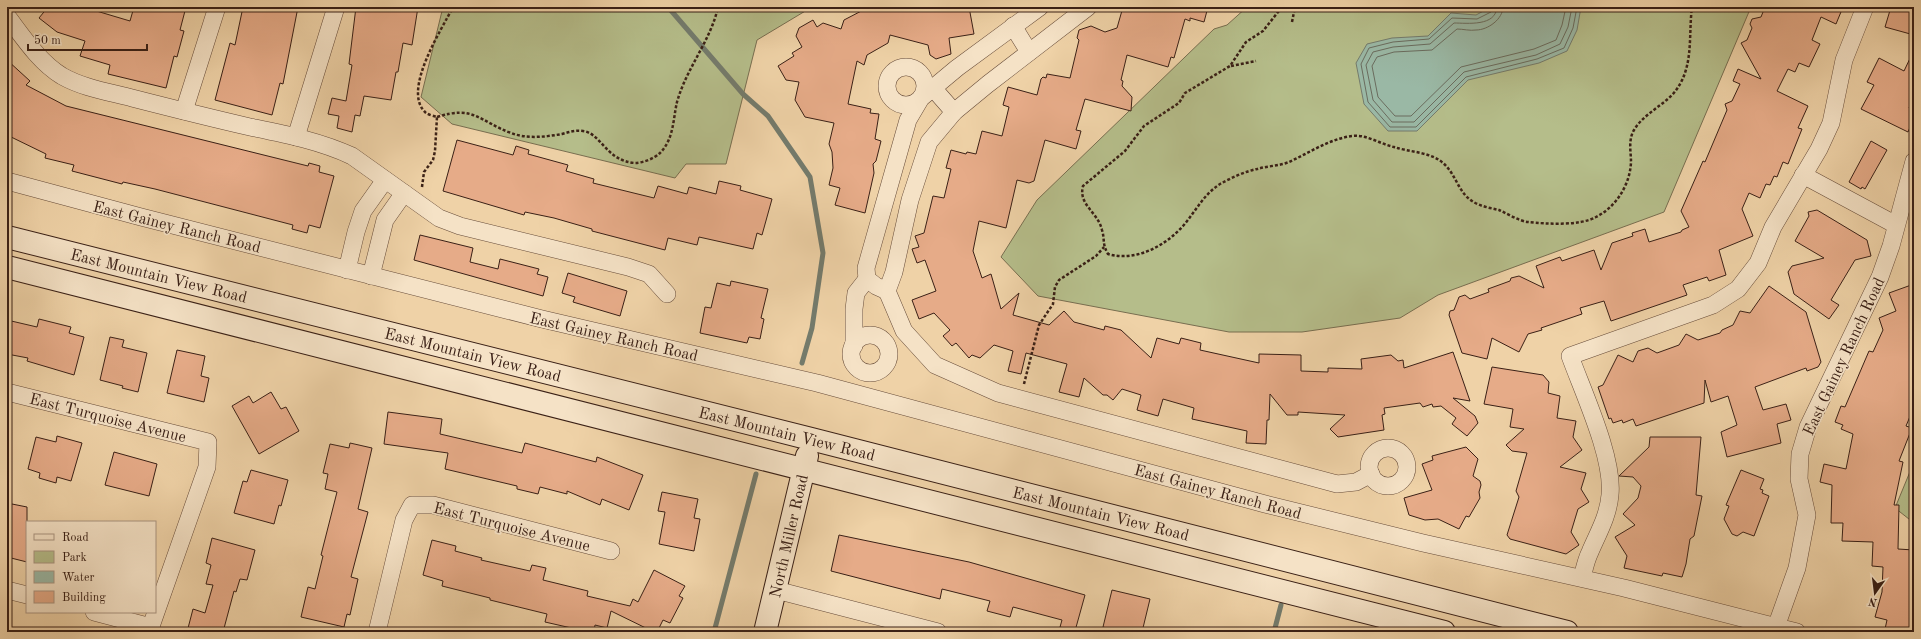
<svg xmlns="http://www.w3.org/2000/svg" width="1921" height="639" viewBox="0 0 1921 639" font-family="'Old Standard TT',serif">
  <rect width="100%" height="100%" fill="#efd2a7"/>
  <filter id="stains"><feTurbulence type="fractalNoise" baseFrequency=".005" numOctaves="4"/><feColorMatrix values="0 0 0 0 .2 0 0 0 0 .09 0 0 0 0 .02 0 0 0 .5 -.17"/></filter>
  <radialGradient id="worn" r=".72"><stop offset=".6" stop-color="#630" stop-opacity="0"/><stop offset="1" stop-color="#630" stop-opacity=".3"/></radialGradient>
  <g fill="#b5bd8a" stroke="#786e50">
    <path d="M443,7H812L757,40L726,164H686L675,178L452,124L421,97Z"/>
    <path d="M1247,7H1751L1664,212L1438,295L1400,318L1302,332H1229L1038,296L1001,257L1037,200L1214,29L1227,25Z"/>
    <path d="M1914,462V523L1895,508Z"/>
  </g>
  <path fill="#9ab8a5" stroke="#747b6c" d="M1491,7H1581L1577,30L1567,51L1539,63L1468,80L1417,131H1388L1364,104L1356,63L1367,44L1392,38L1428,36L1451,13L1476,15Z"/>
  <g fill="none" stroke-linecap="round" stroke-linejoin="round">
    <g stroke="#6a6c5e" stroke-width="1">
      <path d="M1492,7L1491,12L1477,19L1452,18L1429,39L1393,42L1369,48L1361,64L1368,102L1390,127H1416L1466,77L1537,59L1564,48L1573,28L1577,7"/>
      <path d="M1497,7C1496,27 1467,23 1454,23L1430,44L1393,47L1373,52L1366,65L1373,100L1392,122H1414L1464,72L1536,55L1560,44L1568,27L1572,7"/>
      <path d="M1503,7C1503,19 1488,30 1476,30C1470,31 1463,29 1457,29L1432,50L1394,52L1377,57L1372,66L1378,97L1395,116H1411L1461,67L1534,49L1556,40L1562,25L1566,7"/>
    </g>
    <g stroke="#747b6c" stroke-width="5">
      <path d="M668,7L743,94L768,116L810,177L823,253L812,328L802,363"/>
      <path d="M714,632L756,474"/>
      <path d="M1274,632L1281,605"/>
    </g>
  </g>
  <g fill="#e6ab88" stroke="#3a2016">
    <path d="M48,7H83L130,21L134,7H186L180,30L184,31L177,57L174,56L166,88L108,74L110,65L80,56L85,41L57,32L39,18Z"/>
    <path d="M243,7H298L283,84L280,83L272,115L215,100L230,43L235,45Z"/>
    <path d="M356,7H418L412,45L403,43L398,72H396L391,100L364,96L360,116L355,115L352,132L337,128L339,116L328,114L332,98L346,101L352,65L349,64Z"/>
    <path d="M869,7H969L974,34L949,38L951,54L936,59L930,55L928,45L890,35L888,43L867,55L864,65L857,61L848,104L871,109L870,113L879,114L875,139L881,141L876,161L873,164L874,173L865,213L835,205L840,188L829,185L833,168L832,152L829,144L834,123L805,117L795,100L799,82L786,80L778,66L794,56L792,53L802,47L796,36L799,28L813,20L817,27L823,23L841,29L844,20Z"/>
    <path d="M1123,7H1208L1204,22L1190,18V21L1185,19L1174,58L1171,57L1168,67L1127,55L1121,80L1123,81L1122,86L1132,97L1131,111L1085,99L1076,130L1081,131L1076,149L1045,140L1034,181L1029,183L1017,180L1006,228L979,221L973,251L982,278L991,274L1001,309L1019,293L1013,315L1049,325L1064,311L1074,322L1104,330L1105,326L1121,330L1151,358L1157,338L1179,344L1181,338L1201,343L1200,350L1259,363V354L1301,355V371L1328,372V368L1362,369L1361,359L1391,355L1398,361L1403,360L1404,368L1453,352L1470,401L1453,398L1475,416L1478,423L1467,436L1452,424L1456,418L1441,406L1433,407L1432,404L1423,407L1420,403L1384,408L1385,414L1382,415L1384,430L1338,437L1330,429L1345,415L1298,412V415H1287L1270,394L1269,420H1267L1266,444L1246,443L1247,431L1192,419L1194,408L1163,399L1158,416L1137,410L1141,395L1122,389L1113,400L1107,395H1103L1084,378L1079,397L1059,392L1067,364L1026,353L1021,374L1008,371L1013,351L994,345L980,358L972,355L969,358L956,343L952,346L943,336L950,330L934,313L919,319L912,300L936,291L925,260L917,263L912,249L919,247L915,236L924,233L933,196L944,198L951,169L946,168L951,150L966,154L967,152L976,154L982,131L1002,136L1009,107L1003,105L1008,87L1037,95L1041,79L1043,77L1046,78L1047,74L1070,78L1079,40L1077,38L1079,30L1091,26L1105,32L1117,28Z"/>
    <path d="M1765,7H1843L1836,24L1821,17L1812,40L1820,44L1809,67L1799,63L1795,72L1788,69L1777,91L1808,106L1798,128L1802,129L1788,164L1783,162L1777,177L1774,176L1770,185L1766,184L1760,198L1749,193L1742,209L1753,236L1719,250L1726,275L1709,281L1707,277L1683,285L1687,295L1614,320L1611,321L1604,301L1580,308L1582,314L1541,328L1542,330L1528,334L1519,352L1492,338L1487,359L1462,353L1449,315L1450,311L1454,310L1459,297L1465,295L1470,299L1489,292L1488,289L1510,281L1511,278L1519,276L1544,288L1536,266L1560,257L1562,261L1594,250L1601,270L1612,243L1633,236L1632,233L1645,229L1649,242L1681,232L1682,230L1689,227L1681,211L1703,161L1705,162L1727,110L1725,104L1732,101L1740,84L1733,81L1738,69L1761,79L1741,43L1747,40L1752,28L1750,24L1752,19L1761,17Z"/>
    <path d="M1891,7H1914V35L1885,27Z"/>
    <path d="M1914,50V98L1909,108L1914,110L1910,118L1913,120L1908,132L1861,109L1874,85L1867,82L1879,58L1904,71Z"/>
    <path d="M7,60L30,81L26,85L66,106L308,166L309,163L320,166L319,172L334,176L320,228L309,225L307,233L292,229L293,225L155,189L123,182L122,184L72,171L74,165L45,158L46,154L7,135Z"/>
    <path d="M457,140L513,155L516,146L529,150L528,154L568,165L566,171L594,179L593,183L654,198L658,186L687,194L689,187L716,194L719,181L741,186L740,190L772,199L762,235L757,233L753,249L699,237L697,245L668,238L665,250L592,231V229L554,218L525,212L524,215L443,191Z"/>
    <path d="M1871,141L1887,150L1865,189L1862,187L1861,189L1849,182Z"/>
    <path d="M1817,210L1867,240L1871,256L1855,260L1831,300L1839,305L1829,319L1794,294L1788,272L1792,266L1824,258L1795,241L1809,216L1808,212Z"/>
    <path d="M420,235L473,248L470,262L498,269L500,259L539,269L537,274L548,277L543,296L414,260Z"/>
    <path d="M568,273L627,291L620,316L573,302L575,297L562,293Z"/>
    <path d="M731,281L768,289L761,318L764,319L760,339L749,337L747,343L700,333L705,307L711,308L717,283L730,286Z"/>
    <path d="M1914,284V407L1906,426L1912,428L1899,461L1903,462L1894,505H1899L1898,549L1914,550V632H1896L1885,629L1887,620L1875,617L1882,592L1883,567L1872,566L1873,542L1842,541L1843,523H1831L1832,485L1820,482L1824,464L1846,469L1853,434L1841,429L1843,425L1835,422L1841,406L1845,407L1869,351L1873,352L1883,330L1879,318L1896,311L1889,293Z"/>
    <path d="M1769,286L1806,312L1821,362L1818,367L1807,371L1806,368L1755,387L1763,410L1786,404L1791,420L1777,424L1781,443L1727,457L1721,432L1737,425L1728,396L1711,402L1705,380L1704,403L1636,426L1633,419L1623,423L1622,420L1613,423L1611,418L1609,419L1598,387L1603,385L1618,355L1633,362L1638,351L1648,348L1657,353L1679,345L1686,334L1698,340L1720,333L1722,330L1733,325L1740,311L1750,313Z"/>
    <path d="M39,319L71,327L69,333L84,337L74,375L27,361L28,358L7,354V320L37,327Z"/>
    <path d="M110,337L124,340L122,347L147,353L138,392L122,388L123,386L100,380Z"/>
    <path d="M177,350L205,356L201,376L209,378L204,402L167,393Z"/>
    <path d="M1492,367L1543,375L1549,382L1548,393L1560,396L1557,418L1576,421L1573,437L1582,450L1560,467L1586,473L1581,489L1589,502L1578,509L1571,532L1579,545L1566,554L1510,539L1507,535L1519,497L1516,491L1527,453L1512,451L1506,445L1524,429L1510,427L1513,409L1484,404Z"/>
    <path d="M271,392L281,409L286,407L299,431L259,454L232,406L249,396L253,403Z"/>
    <path d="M388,412L442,419L440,434L522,453L525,443L596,462L597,457L643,475L629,510L602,499L600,505L567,491V494L540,487L538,494L517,489V486L445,469L448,453L384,444Z"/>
    <path d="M57,436L82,443L71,481L57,477L56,483L39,478L40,473L28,469L36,437L56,442Z"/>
    <path d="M1650,437H1701L1696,495L1702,496L1694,536L1690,539L1686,564L1682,577L1663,573L1662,576L1624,568L1627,556L1615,537L1635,525L1623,514L1638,498L1641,486L1633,477L1619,476L1649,447Z"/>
    <path d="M350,443L372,448L358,509L368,512L351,577L358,579L350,615L347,614L344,627L301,617L308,587L315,589L323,556L321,555L337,492L325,489L328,474L323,473L330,444L349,448Z"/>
    <path d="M1466,447L1478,459L1473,476L1480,481L1481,485L1479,492L1480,498L1469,517L1466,516L1459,529L1438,519L1425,520L1409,515L1404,498L1432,490L1422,464L1433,460L1432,456Z"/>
    <path d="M114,452L157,464L149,496L105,485Z"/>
    <path d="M251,470L288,480L281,506L279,505L274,524L234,513L243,481L247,482Z"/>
    <path d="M1741,470L1764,479L1760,489L1763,490L1762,493L1769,496L1754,536L1743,532L1737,536L1732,534L1724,519L1729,506L1726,505Z"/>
    <path d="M662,492L698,499L694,518L700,519L694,551L659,544L665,512L658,511Z"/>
    <path d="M7,503L27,507V562L7,557Z"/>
    <path d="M839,535L969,562L1085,595L1075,631L1060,627L1062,620L1013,607L1010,617L987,611L990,601L942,589L940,599L831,571Z"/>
    <path d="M212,538L255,550L247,580L240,579L236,592L234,591L223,632H187L193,609L205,613L213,585L206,584L211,565L206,563Z"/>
    <path d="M432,540L456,546L455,551L482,558L481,560L530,571L532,565L546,568L543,580L588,591L587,596L630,606L633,599L638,602L654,570L685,586L679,596L683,598L670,623L663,620L657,632H654L611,611L607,628L595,625L594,632H589L545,622L547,614L490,600V598L442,586L443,581L423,575Z"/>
    <path d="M1112,590L1150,599L1142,632H1122L1103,627Z"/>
  </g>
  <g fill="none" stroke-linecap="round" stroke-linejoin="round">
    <defs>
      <g id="street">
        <path d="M1088,7L988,84L954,112L929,142L910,200L894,272L887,291L904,331L935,365L998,393L1337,484L1356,482L1371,474"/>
        <path d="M7,16C23,37 39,62 62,76C83,88 109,92 132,98C171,108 211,118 250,127C284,134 320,141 352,156L439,218L460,226L628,267L649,274L667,294"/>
        <path d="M1013,26L1029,52"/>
        <circle cx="906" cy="86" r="19"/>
        <path d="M933,88L954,112"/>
        <path d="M184,111L217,7"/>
        <path d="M296,137L336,7"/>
        <path d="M1803,175L1896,225"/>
        <path d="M7,181L141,217L542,319L817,383L1265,504L1423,543L1624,588L1797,632"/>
        <path d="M347,270L356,232L363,211L385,180"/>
        <path d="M371,276L385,220L404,193"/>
        <path d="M887,291L876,286L867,279L866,268L908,120L921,98L957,68L1040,7"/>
        <circle cx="870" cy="354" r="19"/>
        <path d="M854,346V309L856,293L867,279"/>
        <path d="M7,392L208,442L207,467L149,632"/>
        <circle cx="1388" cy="467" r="19"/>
        <path d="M1582,578C1584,570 1586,560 1590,552C1598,533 1608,517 1610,495C1614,458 1583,392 1570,356L1713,305L1738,289L1758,263L1773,227L1819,149L1831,123L1844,60L1865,7"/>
        <path d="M7,590L27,595"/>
        <path d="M776,590L938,632"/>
        <path d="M94,612L151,627"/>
        <path d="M1776,627L1797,568L1807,515L1799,479L1800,454L1808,427L1880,277L1891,246L1914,161"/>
        <path d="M377,632L404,520L412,505H433L611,551"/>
      </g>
      <g id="secondary">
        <path d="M7,237L811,439L1567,632"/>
        <path d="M7,267L1444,632"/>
        <path d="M765,632L807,456"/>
      </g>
    </defs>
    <use href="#street" stroke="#674c3a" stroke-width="18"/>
    <use href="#secondary" stroke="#3a2016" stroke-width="24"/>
    <g stroke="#3a2016" stroke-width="2.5" stroke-dasharray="3 2" stroke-linecap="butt">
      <path d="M1282,7L1263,31L1246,42L1230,66L1185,93L1179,103L1144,126L1125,151L1083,186C1078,205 1098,212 1102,230C1105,240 1102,244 1108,254C1136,262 1165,246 1183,226C1196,211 1203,195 1220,184C1231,178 1246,171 1257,169C1267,166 1279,166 1289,162C1309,153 1329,139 1352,136C1366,134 1380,144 1394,147C1409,152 1431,152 1443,163C1456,174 1458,192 1472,201C1479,206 1490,208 1499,210C1508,214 1519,221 1528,222C1546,224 1580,226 1596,217C1616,207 1630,185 1631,162C1631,152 1628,140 1634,130C1642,116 1660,107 1672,95C1695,70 1688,37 1692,7"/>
      <path d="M1292,22L1295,7"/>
      <path d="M1231,66L1256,61"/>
      <path d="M437,117C474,105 479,121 511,133C526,139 545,137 562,134C569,132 575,130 583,131C601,133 606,161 635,163C643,163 655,158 660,153C674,139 673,119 677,102C686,69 711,40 718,7"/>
      <path d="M422,187L424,172L433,160L435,151L437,117C434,116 428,115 425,112C402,90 442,29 453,7"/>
      <path d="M1024,384L1039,325L1053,304L1055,287L1059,280L1096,256L1104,247"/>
    </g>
    <use href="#street" stroke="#f5e2c6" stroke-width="17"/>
    <use href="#secondary" stroke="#f5e2c6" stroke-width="22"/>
  </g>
  <g text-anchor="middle" stroke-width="3.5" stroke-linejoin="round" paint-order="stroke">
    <g font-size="16" fill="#3a2016" stroke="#f5e2c6">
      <text transform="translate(177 226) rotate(14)" y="6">East Gainey Ranch Road</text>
      <text transform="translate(159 275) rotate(14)" y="6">East Mountain View Road</text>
      <text transform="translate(614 336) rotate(13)" y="6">East Gainey Ranch Road</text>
      <text transform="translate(473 354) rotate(14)" y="6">East Mountain View Road</text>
      <text transform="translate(1843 356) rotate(-65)" y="6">East Gainey Ranch Road</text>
      <text transform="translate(108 417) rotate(14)" y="6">East Turquoise Avenue</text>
      <text transform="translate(787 433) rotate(14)" y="6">East Mountain View Road</text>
      <text transform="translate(1218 491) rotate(15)" y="6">East Gainey Ranch Road</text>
      <text transform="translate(1101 513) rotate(14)" y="6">East Mountain View Road</text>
      <text transform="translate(512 526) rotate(14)" y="6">East Turquoise Avenue</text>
      <text transform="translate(788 536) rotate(-77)" y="6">North Miller Road</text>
    </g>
  </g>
  <rect width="1921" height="639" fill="none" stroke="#efd2a7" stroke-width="24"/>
  <rect x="8" y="8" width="1905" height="623" fill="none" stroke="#3a2016" stroke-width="2"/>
  <rect x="12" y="12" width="1897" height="615" fill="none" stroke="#3a2016"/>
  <rect x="26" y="521" width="130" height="92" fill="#f5e2c6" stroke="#aa9480"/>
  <rect x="34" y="534" width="20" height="6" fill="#f5e2c6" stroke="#aa9480"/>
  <text x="62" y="541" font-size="12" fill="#3a2016">Road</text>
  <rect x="34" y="551" width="20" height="12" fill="#b5bd8a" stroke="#aa9480"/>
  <text x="62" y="561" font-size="12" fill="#3a2016">Park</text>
  <rect x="34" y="571" width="20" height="12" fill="#9ab8a5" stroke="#aa9480"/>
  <text x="62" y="581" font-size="12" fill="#3a2016">Water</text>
  <rect x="34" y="591" width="20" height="12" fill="#e6ab88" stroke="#aa9480"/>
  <text x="62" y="601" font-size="12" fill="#3a2016">Building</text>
  <g transform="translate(1875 593) rotate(194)" stroke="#f5e2c6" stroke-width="3" paint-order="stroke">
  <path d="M0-3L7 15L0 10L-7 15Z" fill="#3a2016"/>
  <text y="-6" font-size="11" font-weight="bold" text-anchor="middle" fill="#3a2016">N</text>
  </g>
  <path d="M28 44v6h119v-6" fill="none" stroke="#3a2016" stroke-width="2"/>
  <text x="34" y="44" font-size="12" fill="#3a2016" stroke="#f5e2c6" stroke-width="3" paint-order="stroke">50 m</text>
  <rect width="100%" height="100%" filter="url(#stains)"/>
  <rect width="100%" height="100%" fill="url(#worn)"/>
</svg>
